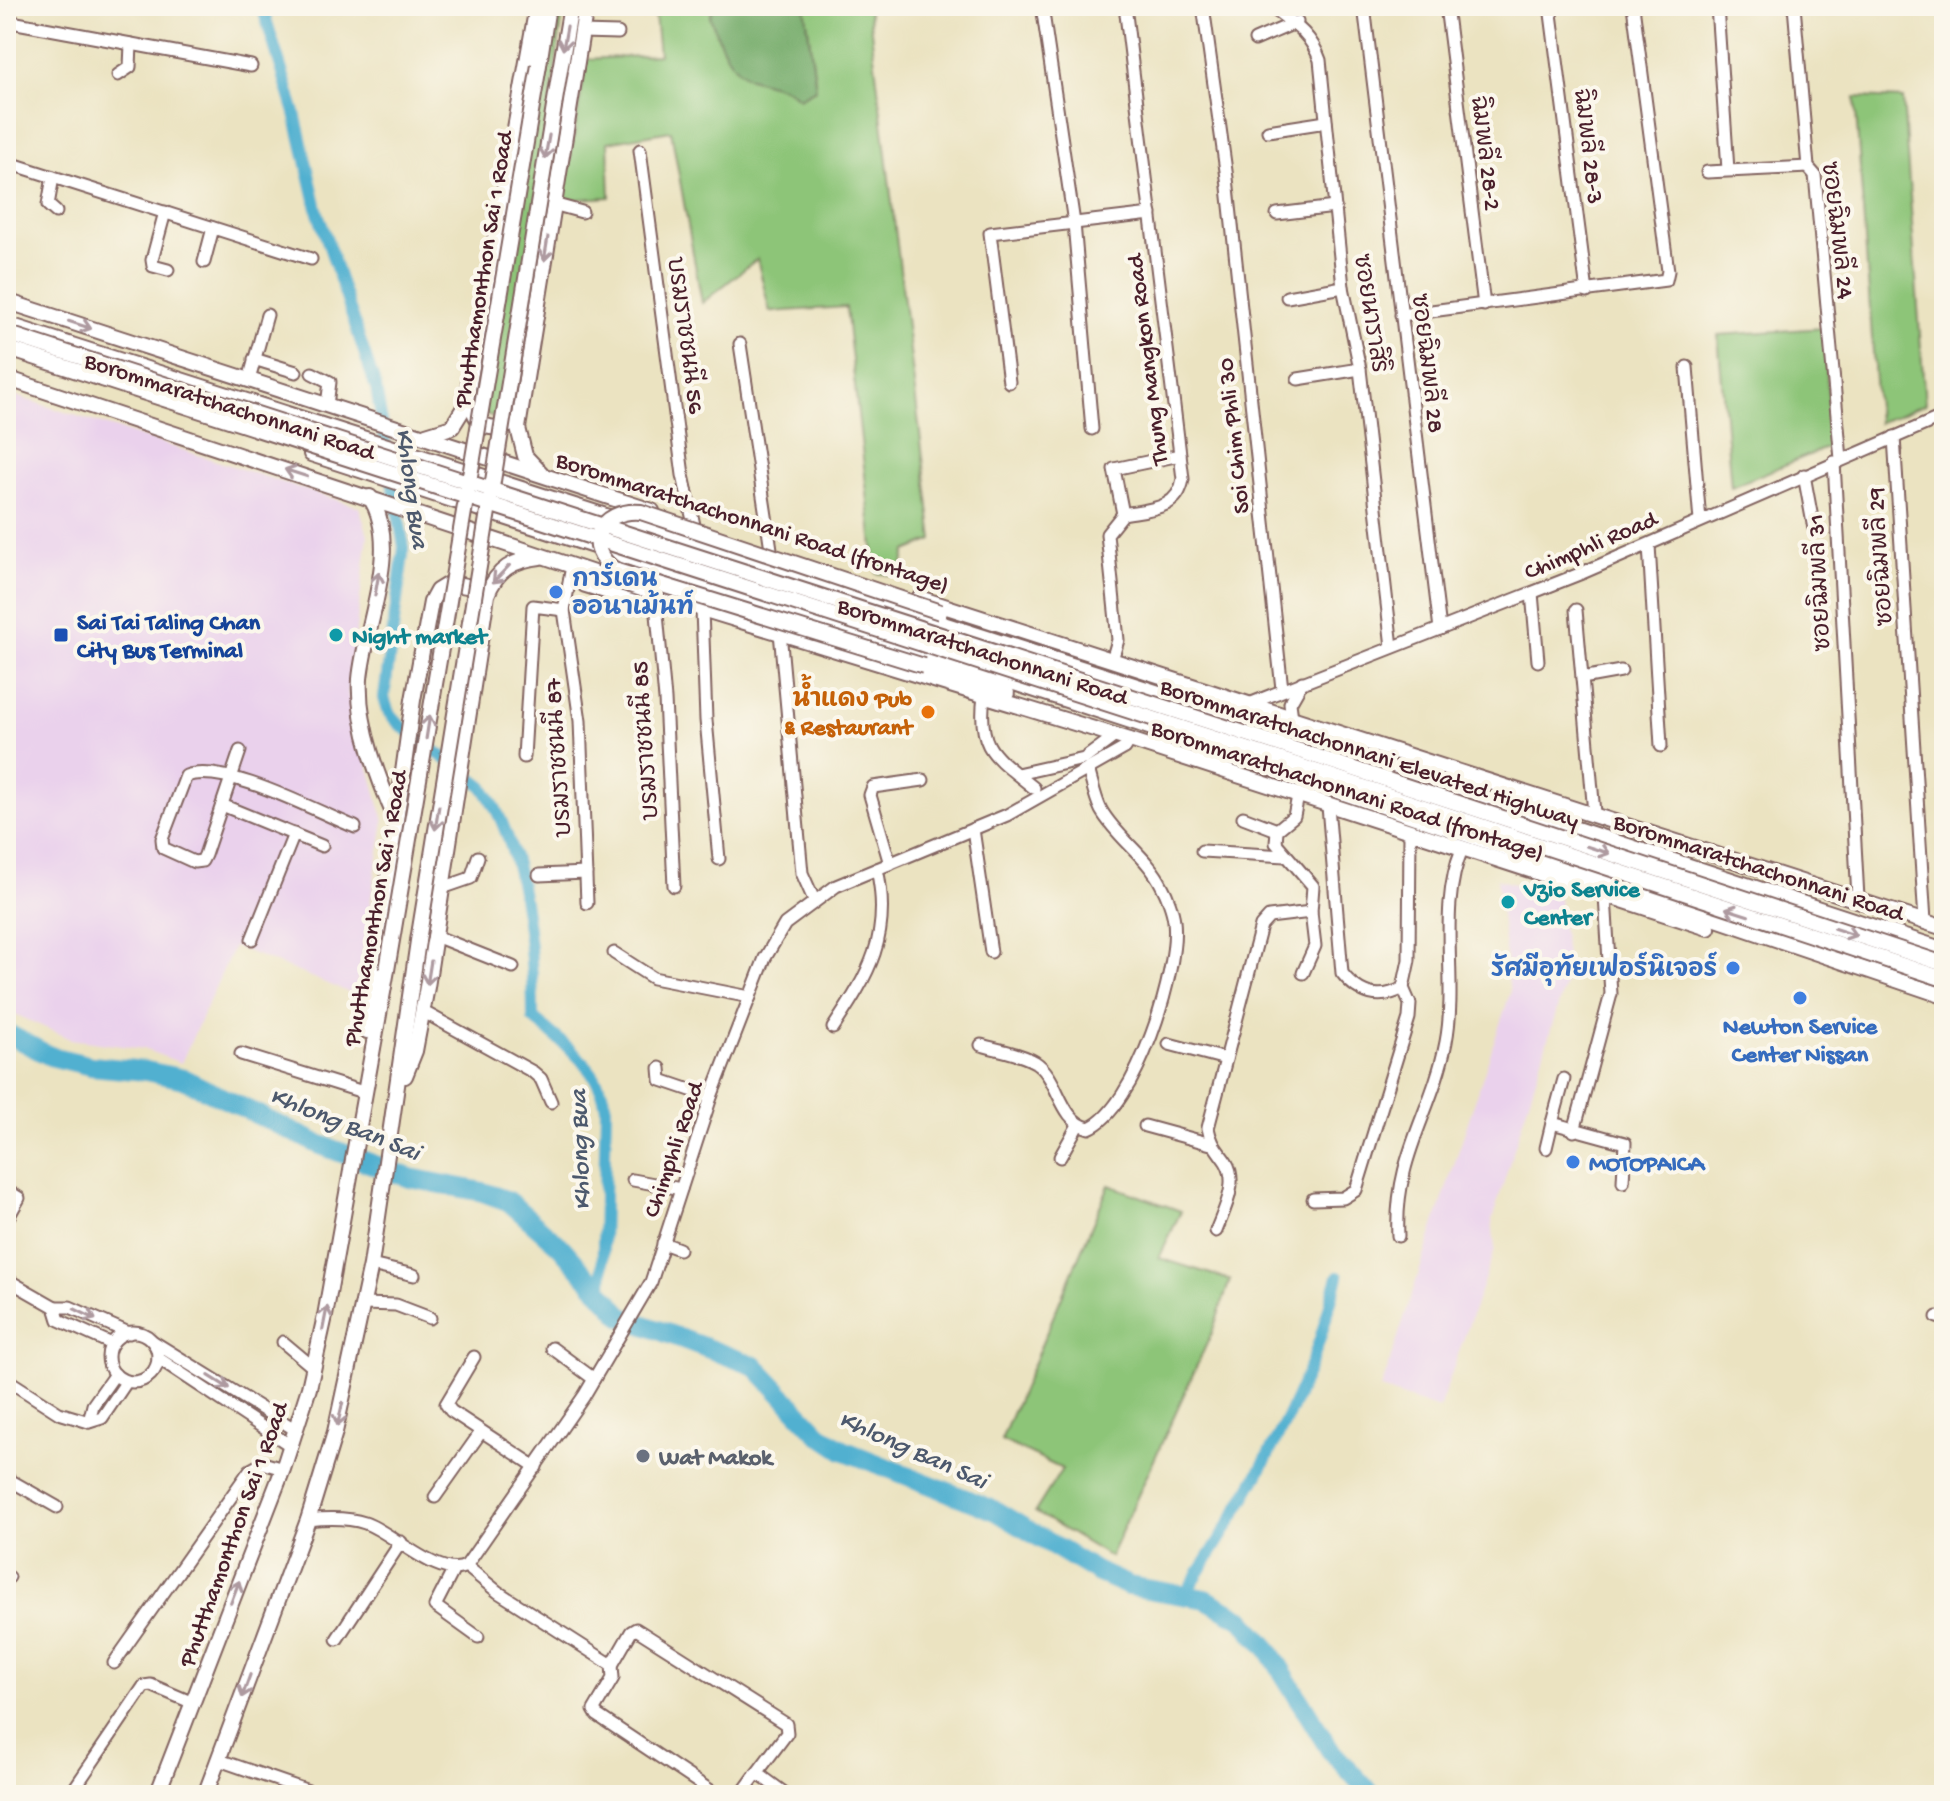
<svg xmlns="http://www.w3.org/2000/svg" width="1950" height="1801" viewBox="0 0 1950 1801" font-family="'Gochi Hand','Playpen Sans Thai',sans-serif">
  <rect width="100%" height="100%" fill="#fbf7ec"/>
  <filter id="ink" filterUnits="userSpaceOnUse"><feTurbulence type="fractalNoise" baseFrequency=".0125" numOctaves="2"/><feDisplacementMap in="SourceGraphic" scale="16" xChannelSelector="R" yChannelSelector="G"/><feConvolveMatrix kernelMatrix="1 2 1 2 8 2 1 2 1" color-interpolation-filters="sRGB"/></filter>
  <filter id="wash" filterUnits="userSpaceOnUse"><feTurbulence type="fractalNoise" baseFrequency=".006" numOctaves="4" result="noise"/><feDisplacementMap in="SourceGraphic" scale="32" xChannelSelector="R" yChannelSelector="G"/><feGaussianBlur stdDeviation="1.8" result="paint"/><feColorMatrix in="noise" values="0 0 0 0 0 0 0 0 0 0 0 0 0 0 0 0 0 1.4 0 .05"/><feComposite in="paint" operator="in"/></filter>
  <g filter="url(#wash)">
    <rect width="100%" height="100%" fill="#ebe3c1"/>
    <g fill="#ead1ec">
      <path d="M6,393L359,507L368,535L348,694L384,821L355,995L234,946L181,1063L144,1049L70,1039L6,1010V872L15,852L6,848Z"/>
      <path d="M1497,879L1559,898L1568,974L1492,1220L1495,1249L1439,1409L1381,1389L1510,993Z"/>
    </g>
    <g fill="#8dc578" stroke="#6c7252" stroke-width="2">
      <path d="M553,6H564L505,422L477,410L475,398L514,181Z"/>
      <path d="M654,6H714L710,17L749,78L816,88L805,6H868L933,540L906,551L900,576L876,573L846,307L770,312L757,259L702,303L671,131L608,142L610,197L563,200L587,59L659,55Z"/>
      <path d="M1855,97L1903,99L1925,404L1878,423Z"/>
      <path d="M1824,328L1831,446L1731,487L1718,335Z"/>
      <path d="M1109,1185L1181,1211L1159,1258L1230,1280L1213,1330L1110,1557L1035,1512L1062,1469L1001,1440Z"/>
    </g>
    <path fill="#72aa68" stroke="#5e644a" stroke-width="2" d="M714,6H805L816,89L799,98C784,84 771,85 753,79C728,71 719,39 710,17Z"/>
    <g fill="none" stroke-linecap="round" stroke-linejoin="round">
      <g stroke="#51b0d0" stroke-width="12">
        <path d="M262,6L295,113L318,213L376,388L387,453"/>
        <path d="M391,475L404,547L384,698L389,713L399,724L483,787C524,847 533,947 533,1018C563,1044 599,1066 606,1107L602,1292"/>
        <path d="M1183,1597C1230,1526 1285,1433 1315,1353C1324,1329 1330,1302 1338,1277"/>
      </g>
      <path stroke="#51b0d0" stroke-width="20" d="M6,1033L50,1056L91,1066L146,1071L184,1079L318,1144L410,1178L483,1192L508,1201L560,1246L623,1317L755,1366L819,1434L843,1450L996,1511L1097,1572L1129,1586L1206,1599L1242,1619L1269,1650L1330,1750L1372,1795"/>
    </g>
  </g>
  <g filter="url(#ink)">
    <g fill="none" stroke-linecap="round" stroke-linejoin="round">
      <defs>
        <g id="minor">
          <path d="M1042,6L1074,223L1092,429"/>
          <path d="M1203,6L1227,178L1282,689"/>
          <path d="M1270,6C1292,23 1310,32 1320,60L1343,287L1360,369L1392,647"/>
          <path d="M1364,6L1440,629"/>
          <path d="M1446,6L1484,305"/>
          <path d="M1550,6L1587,292"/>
          <path d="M1717,6L1728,170"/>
          <path d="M1794,6L1808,167L1815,175L1841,459"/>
          <path d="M6,21L251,66"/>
          <path d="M581,32L618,33"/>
          <path d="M1255,40L1297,22"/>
          <path d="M118,75L130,67L131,44"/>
          <path d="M1268,131L1326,122"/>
          <path d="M640,150L683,475L694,525"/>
          <path d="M6,162L311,259"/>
          <path d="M1707,172L1808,167"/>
          <path d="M53,177L48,205L56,212"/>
          <path d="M553,204L582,212"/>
          <path d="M165,212L152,260L153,266L168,270"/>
          <path d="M1277,214L1335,207"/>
          <path d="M204,262L213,228"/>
          <path d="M1287,297L1343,287"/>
          <path d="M1401,315L1666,280L1668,271L1633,6"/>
          <path d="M740,344L771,549"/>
          <path d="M254,359L296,372"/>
          <path d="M1687,367L1700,521"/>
          <path d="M312,373L330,382L327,405"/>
          <path d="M1298,379L1360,369"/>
          <path d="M249,380L267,315"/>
          <path d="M1009,382L990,233L1151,214"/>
          <path d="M1894,437L1925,921"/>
          <path d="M1834,462L1858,898"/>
          <path d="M1804,475L1814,529"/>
          <path d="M1123,514L1114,469L1180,455"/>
          <path d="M1649,545L1661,746"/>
          <path d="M584,586L656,608"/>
          <path d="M655,593L665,699L674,886"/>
          <path d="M1532,593L1538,661"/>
          <path d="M702,609L706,720L719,859"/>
          <path d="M564,610L580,721L587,903"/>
          <path d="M1576,610L1594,813"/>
          <path d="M780,632L802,873L814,900"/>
          <path d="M1112,660L1118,640L1107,534L1123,514C1150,509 1178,510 1183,479L1125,6"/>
          <path d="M1582,678L1621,671"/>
          <path d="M984,696C977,750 995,756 1034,788"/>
          <path d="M1249,704L1582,573L1944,416"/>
          <path d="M1292,718L1290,703L1302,682"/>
          <path d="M240,751C228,786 217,820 205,855L202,861L194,862L163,848L162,839L186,776C226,762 315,811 355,827"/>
          <path d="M524,757L533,606L564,610L572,566"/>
          <path d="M1017,774L1084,759L1115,736"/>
          <path d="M222,805L322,846"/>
          <path d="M1328,806L1342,973C1359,995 1380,1001 1403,988"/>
          <path d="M1243,817L1277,830"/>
          <path d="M973,829L991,952"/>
          <path d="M1202,851L1285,856"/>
          <path d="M890,864L870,795L873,787L923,780"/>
          <path d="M539,875L586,873"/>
          <path d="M442,888L471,878L478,857"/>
          <path d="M435,936L513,967"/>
          <path d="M252,939L294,834"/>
          <path d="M614,953L653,978L750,997"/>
          <path d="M1303,973L1315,946L1311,912"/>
          <path d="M422,1011L533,1072L541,1079L551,1102"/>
          <path d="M833,1028C869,974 892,936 877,869"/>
          <path d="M1169,1044L1226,1059"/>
          <path d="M981,1045C998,1050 1020,1053 1035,1062C1060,1078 1058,1120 1089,1128C1135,1109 1180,970 1174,921C1173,911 1167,895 1162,886C1148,857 1117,838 1101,810C1095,798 1092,782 1088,769"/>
          <path d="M241,1054L363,1092"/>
          <path d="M660,1068L661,1080L711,1097"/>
          <path d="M1564,1079L1552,1123L1625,1143L1623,1182"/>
          <path d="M1145,1126L1211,1144"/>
          <path d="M1574,1131L1611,994L1605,896"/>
          <path d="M1546,1148L1552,1123"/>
          <path d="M1060,1157L1078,1125"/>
          <path d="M633,1180L681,1189"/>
          <path d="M6,1190L19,1198L6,1221"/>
          <path d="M1313,1199L1343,1198L1356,1190L1409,1018L1410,1004L1403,988L1409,960L1410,832"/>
          <path d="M1216,1231C1224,1210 1239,1183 1226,1162C1217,1149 1211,1144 1208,1128L1261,926L1269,917L1311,912L1313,886L1276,843L1277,830L1294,816L1298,796"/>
          <path d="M1398,1236C1394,1156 1432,1114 1446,1042C1458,979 1437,909 1462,849"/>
          <path d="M663,1243L679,1249"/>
          <path d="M371,1265L414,1275"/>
          <path d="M6,1279L55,1307"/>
          <path d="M363,1304L396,1305L430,1318"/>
          <path d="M1937,1317L1944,1319"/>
          <circle cx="133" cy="1357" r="25"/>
          <path d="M152,1341L296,1430"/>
          <path d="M283,1342L314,1368"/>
          <path d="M112,1344L59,1320L55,1307H70L129,1333"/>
          <path d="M552,1348L594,1379"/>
          <path d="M474,1357L446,1404L451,1411L536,1467"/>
          <path d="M158,1358L291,1446"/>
          <path d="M115,1374L93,1405L89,1422L102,1418L127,1381"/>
          <path d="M6,1379L59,1413L89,1422"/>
          <path d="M6,1478L57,1507"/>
          <path d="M435,1497L481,1432"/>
          <path d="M308,1520C326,1518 347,1517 365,1523C392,1532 439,1580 466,1566L584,1396L651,1282L711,1097L765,958L785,924L836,886L1007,815L1125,748L1130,740"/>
          <path d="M466,1566L498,1592L612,1665L613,1678L594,1710L597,1715L717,1795"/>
          <path d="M454,1569L435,1606L478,1637"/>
          <path d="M6,1576L9,1577"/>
          <path d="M337,1639L401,1542"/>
          <path d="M114,1663L250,1470L263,1463L283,1469"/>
          <path d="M612,1665L631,1632L636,1629L786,1724L787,1733L757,1773"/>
          <path d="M219,1760L320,1795"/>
          <path d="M70,1795L144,1686L151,1685L193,1703"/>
          <path d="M741,1795L757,1773L787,1795"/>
        </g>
        <g id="major">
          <path d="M539,65L548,6"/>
          <path d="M560,70L571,6"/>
          <path d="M6,301L652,511"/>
          <path d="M6,324L1315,743L1944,950"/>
          <path d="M6,378L702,609L1130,740L1708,928"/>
          <path d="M474,412C481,430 496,430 512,424"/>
          <path d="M426,435L452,427L465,406L537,6"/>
          <path d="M311,454L1137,723L1944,996"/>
          <path d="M541,473L525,456L518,428L586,6"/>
          <path d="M370,497C402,548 365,623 360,679C357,725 379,781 397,822"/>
          <path d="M919,598L1944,928"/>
          <path d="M924,666L1007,693"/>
          <path d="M367,1031L413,700L431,602L437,591L450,583L472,587L480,597"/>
          <path d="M405,1076L415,1051L427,987L487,595C497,569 513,560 540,557"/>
          <path d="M157,1795L283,1469L309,1388L325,1316L387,970"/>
          <path d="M205,1795L308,1520L335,1432L371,1265L418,941"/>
        </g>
      </defs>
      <use href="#minor" stroke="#826460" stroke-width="15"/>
      <use href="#major" stroke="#826460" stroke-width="18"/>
      <use href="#minor" stroke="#fff" stroke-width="11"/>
      <use href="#major" stroke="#fff" stroke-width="14"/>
      <defs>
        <g id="major-bridge">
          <path d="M6,333L1300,751L1944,964"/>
          <path d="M6,348L1297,765L1944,979"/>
          <path d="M924,666L617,571C580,548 600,508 641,512L940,612"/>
          <path d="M418,941L560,70"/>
          <path d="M387,970L539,65"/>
        </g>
      </defs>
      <use href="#major-bridge" stroke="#826460" stroke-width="18" stroke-linecap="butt"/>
      <use href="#major-bridge" stroke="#fff" stroke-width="14"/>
    </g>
    <defs><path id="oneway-shaft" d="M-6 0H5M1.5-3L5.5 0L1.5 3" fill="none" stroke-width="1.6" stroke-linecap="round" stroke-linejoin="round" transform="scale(2)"/></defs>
    <g stroke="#ae9aa0">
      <use href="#oneway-shaft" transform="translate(565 38) rotate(100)"/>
      <use href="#oneway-shaft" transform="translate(547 147) rotate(100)"/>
      <use href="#oneway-shaft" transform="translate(546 249) rotate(99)"/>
      <use href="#oneway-shaft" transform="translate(80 325) rotate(18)"/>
      <use href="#oneway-shaft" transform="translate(296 473) rotate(-162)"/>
      <use href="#oneway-shaft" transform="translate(501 574) rotate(134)"/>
      <use href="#oneway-shaft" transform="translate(377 584) rotate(-80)"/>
      <use href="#oneway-shaft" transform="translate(428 727) rotate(-81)"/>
      <use href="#oneway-shaft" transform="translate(437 818) rotate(99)"/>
      <use href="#oneway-shaft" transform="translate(1598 850) rotate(18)"/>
      <use href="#oneway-shaft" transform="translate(1737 912) rotate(-162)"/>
      <use href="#oneway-shaft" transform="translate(1845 932) rotate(18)"/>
      <use href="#oneway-shaft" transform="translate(429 973) rotate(99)"/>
      <use href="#oneway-shaft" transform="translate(85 1314) rotate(26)"/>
      <use href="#oneway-shaft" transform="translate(325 1318) rotate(-79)"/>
      <use href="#oneway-shaft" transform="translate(219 1382) rotate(32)"/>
      <use href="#oneway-shaft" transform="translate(340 1414) rotate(103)"/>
      <use href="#oneway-shaft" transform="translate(235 1592) rotate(-69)"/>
      <use href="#oneway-shaft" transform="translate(246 1686) rotate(110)"/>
    </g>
  </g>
  <g fill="#3f7fe0" stroke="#fbf7ec" stroke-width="3">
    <circle cx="556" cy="592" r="8"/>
    <circle cx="1733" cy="968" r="8"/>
    <circle cx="1800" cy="998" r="8"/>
    <circle cx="1573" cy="1162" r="8"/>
  </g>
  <rect fill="#1a4fb4" stroke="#fbf7ec" stroke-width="3" x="53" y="627" width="16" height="16" rx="4"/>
  <g fill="#0f9aa8" stroke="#fbf7ec" stroke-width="3">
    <circle cx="336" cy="635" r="8"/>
    <circle cx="1508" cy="902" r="8"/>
  </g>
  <circle fill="#e8710a" stroke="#fbf7ec" stroke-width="3" cx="928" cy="712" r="8"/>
  <circle fill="#6b7280" stroke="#fbf7ec" stroke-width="3" cx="643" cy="1456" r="8"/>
  <g text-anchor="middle" stroke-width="8" stroke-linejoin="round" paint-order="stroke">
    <g font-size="24" fill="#4a1f2b" stroke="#fbf7ec">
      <text transform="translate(1590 146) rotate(83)" y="8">ฉิมพลี 28-3</text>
      <text transform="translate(1487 153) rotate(83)" y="8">ฉิมพลี 28-2</text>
      <text transform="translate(1839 230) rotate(83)" y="8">ซอยฉิมพลี 24</text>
      <text transform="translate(482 269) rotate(-81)" y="8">Phutthamonthon Sai 1 Road</text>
      <text transform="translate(1372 313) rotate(81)" y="8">ซอยนาราสิริ</text>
      <text transform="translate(687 335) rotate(82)" y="8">บรมราชชนนี 56</text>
      <text transform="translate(1146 360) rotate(-97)" y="8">Thung Mangkon Road</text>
      <text transform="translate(1429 363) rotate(83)" y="8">ซอยฉิมพลี 28</text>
      <text transform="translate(230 405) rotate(18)" y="8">Borommaratchachonnani Road</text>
      <text transform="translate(1232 436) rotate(-96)" y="8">Soi Chim Phli 30</text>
      <text transform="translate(753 521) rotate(18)" y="8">Borommaratchachonnani Road (frontage)</text>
      <text transform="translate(1590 544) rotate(-23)" y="8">Chimphli Road</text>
      <text transform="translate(1879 557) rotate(-94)" y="8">ซอยฉิมพลี 29</text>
      <text transform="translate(1818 583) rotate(-93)" y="8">ซอยฉิมพลี 31</text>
      <text transform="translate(983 650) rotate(18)" y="8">Borommaratchachonnani Road</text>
      <text transform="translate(644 741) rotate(-94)" y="8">บรมราชชนนี 85</text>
      <text transform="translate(1370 752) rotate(18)" y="8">Borommaratchachonnani Elevated Highway</text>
      <text transform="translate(557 758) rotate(-94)" y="8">บรมราชชนนี 87</text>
      <text transform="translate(1348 789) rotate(18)" y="8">Borommaratchachonnani Road (frontage)</text>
      <text transform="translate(1759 866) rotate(18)" y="8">Borommaratchachonnani Road</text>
      <text transform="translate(374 908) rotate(-80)" y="8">Phutthamonthon Sai 1 Road</text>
      <text transform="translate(672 1149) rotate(-71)" y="8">Chimphli Road</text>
      <text transform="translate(232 1534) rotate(-70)" y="8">Phutthamonthon Sai 1 Road</text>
    </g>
    <g font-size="24" font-weight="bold" fill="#366cbe" stroke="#fbf7ec" text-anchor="start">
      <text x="572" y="586">การ์เดน<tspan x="572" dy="28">ออนาเม้นท์</tspan></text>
      <text x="1717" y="976" text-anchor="end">รัศมีอุทัยเฟอร์นิเจอร์</text>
      <text x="1800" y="1033" text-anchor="middle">Newton Service<tspan x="1800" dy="28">Center Nissan</tspan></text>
      <text x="1589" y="1170">MOTOPAICA</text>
    </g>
    <g font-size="24" font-weight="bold" fill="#164399" stroke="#fbf7ec" text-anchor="start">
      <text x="77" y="629">Sai Tai Taling Chan<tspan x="77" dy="28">City Bus Terminal</tspan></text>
    </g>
    <g font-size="24" font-weight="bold" fill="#0d838f" stroke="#fbf7ec" text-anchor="start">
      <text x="352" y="643">Night market</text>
      <text x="1524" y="896">Vzio Service<tspan x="1524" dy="28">Center</tspan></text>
    </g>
    <g font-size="24" font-weight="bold" fill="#c56008" stroke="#fbf7ec" text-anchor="end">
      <text x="912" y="706">น้ำแดง Pub<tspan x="912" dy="28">&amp; Restaurant</tspan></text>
    </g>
    <g font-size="24" font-weight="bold" fill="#5b616d" stroke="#fbf7ec" text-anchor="start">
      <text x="659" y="1464">Wat Makok</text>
    </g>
    <g font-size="26" font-style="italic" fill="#4d596d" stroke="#fbf7ec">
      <text transform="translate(414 488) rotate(82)" y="9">Khlong Bua</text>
      <text transform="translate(346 1122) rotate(22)" y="9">Khlong Ban Sai</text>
      <text transform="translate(578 1150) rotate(-92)" y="9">Khlong Bua</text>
      <text transform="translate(914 1448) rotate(24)" y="9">Khlong Ban Sai</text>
    </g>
  </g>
  <rect width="1950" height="1801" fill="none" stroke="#fbf7ec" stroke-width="32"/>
</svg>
